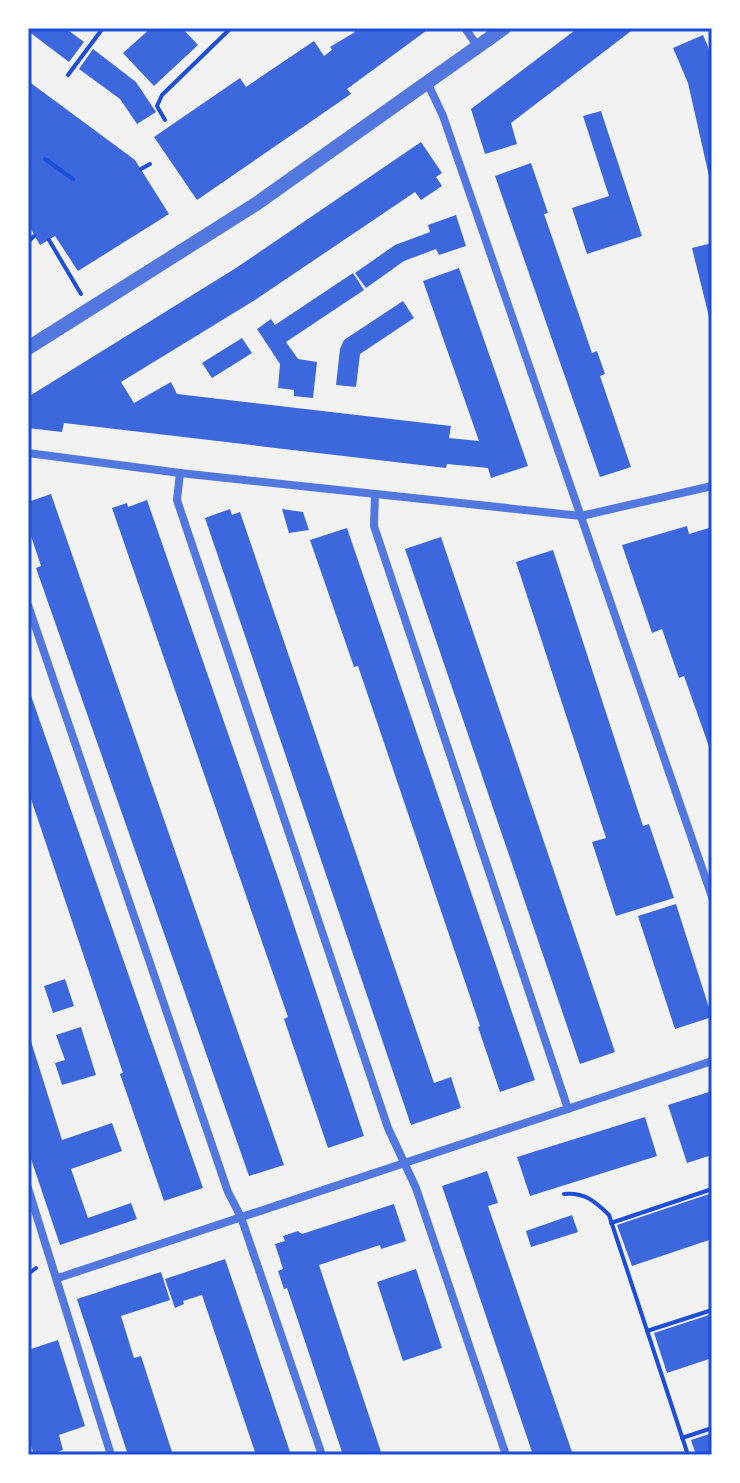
<svg xmlns="http://www.w3.org/2000/svg" width="740" height="1483" viewBox="0 0 740 1483" font-family="'Public Sans',sans-serif">
  <rect width="100%" height="100%" fill="#f2f2f2"/>
  <g fill="#3d67dc">
    <path d="M28,28H65L84,42L69,62L28,31Z"/>
    <path d="M151,28H182L198,45L154,86L123,53Z"/>
    <path d="M352,28H430L347,89L351,94L197,200L154,137L240,78L246,87L314,41L324,56L332,50L330,47L355,32Z"/>
    <path d="M578,28H635L511,123L517,144L485,154L471,109Z"/>
    <path d="M703,35L712,56L711,185L688,83L673,48Z"/>
    <path d="M93,49L136,82L156,112L137,124L120,99L79,69Z"/>
    <path d="M28,81L135,160L169,214L78,271L55,236L40,245L28,224Z"/>
    <path d="M601,111L642,236L587,254L572,208L609,196L583,116Z"/>
    <path d="M421,142L442,173L436,177L442,186L421,200L415,192L255,300L121,382L134,403L171,382L177,394L451,426L449,438L479,441L423,281L459,268L528,466L491,478L488,468L447,464L446,468L64,423L62,432L28,428V397L236,268Z"/>
    <path d="M531,163L548,213L544,214L577,309L592,353L597,351L605,374L600,376L631,467L600,477L495,176Z"/>
    <path d="M456,215L466,246L439,255L436,249L404,261L366,288L355,273L395,245L430,232L428,225Z"/>
    <path d="M712,243V325H711L692,248Z"/>
    <path d="M353,273L364,290L286,342L298,359L317,362L313,398L294,396V390L278,388L280,364L257,329L271,319L275,325Z"/>
    <path d="M403,301L414,318L360,354L356,387L336,385L340,349L344,340Z"/>
    <path d="M242,338L252,353L212,378L202,363Z"/>
    <path d="M51,494L284,1165L249,1176L36,568L41,566L28,527V502Z"/>
    <path d="M147,500L281,886L364,1136L328,1148L284,1019L288,1017L112,508L127,503L128,507Z"/>
    <path d="M230,509L232,515L240,512L434,1083L451,1077L461,1108L411,1125L205,518Z"/>
    <path d="M282,509L303,512L309,530L289,533Z"/>
    <path d="M687,526L689,534L712,527V755L684,676L679,678L662,629L652,633L622,545Z"/>
    <path d="M347,528L535,1080L500,1092L478,1027L480,1026L358,666L354,667L310,540Z"/>
    <path d="M441,537L615,1052L580,1064L405,549Z"/>
    <path d="M553,550L643,826L649,824L674,898L616,916L592,842L606,838L516,562Z"/>
    <path d="M28,687L203,1188L164,1201L120,1074L123,1073L28,790Z"/>
    <path d="M676,904L712,1017L675,1029L638,916Z"/>
    <path d="M65,979L74,1006L53,1013L44,986Z"/>
    <path d="M81,1027L96,1075L62,1085L55,1063L65,1060L56,1035Z"/>
    <path d="M29,1035L62,1140L112,1123L122,1151L71,1169L88,1218L131,1203L137,1219L60,1245L28,1150Z"/>
    <path d="M712,1091V1155L687,1163L668,1105Z"/>
    <path d="M645,1117L657,1156L530,1196L517,1157Z"/>
    <path d="M487,1171L498,1203L488,1206L573,1455H533L442,1186Z"/>
    <path d="M712,1193V1239L632,1266L617,1225Z"/>
    <path d="M394,1204L406,1241L381,1249L380,1245L319,1265L382,1455H343L287,1288L284,1289L278,1271L283,1269L275,1244L285,1241L283,1236L298,1231L302,1234Z"/>
    <path d="M572,1215L578,1232L531,1247L526,1231Z"/>
    <path d="M225,1259L251,1335L291,1455H256L202,1295L183,1301L184,1304L175,1308L165,1279Z"/>
    <path d="M416,1269L442,1348L403,1361L377,1282Z"/>
    <path d="M161,1272L170,1300L121,1316L134,1358L141,1356L173,1455H128L77,1299Z"/>
    <path d="M712,1314V1358L667,1373L654,1333Z"/>
    <path d="M58,1340L85,1426L59,1435L63,1450L48,1455H34L28,1436V1350Z"/>
    <path d="M712,1433V1455H696L691,1440Z"/>
  </g>
  <g fill="none" stroke-linecap="round" stroke-linejoin="round">
    <g stroke="#1d4ed8" stroke-width="4">
      <path d="M68,75L103,28"/>
      <path d="M165,120L157,106L162,95L231,28"/>
      <path d="M45,159L73,179"/>
      <path d="M141,169L150,164"/>
      <path d="M49,240L81,294"/>
      <path d="M28,242L34,236"/>
      <path d="M564,1194C584,1192 595,1201 609,1215L688,1455"/>
      <path d="M611,1223L712,1189"/>
      <path d="M28,1274L36,1268"/>
      <path d="M647,1331L712,1310"/>
      <path d="M682,1438L712,1428"/>
    </g>
    <g stroke="#5277de" stroke-width="8">
      <path d="M465,28L478,47"/>
      <path d="M428,84L443,116L712,897"/>
      <path d="M28,453L180,473L581,516L712,486"/>
      <path d="M180,473L177,500L388,1128L416,1188L506,1455"/>
      <path d="M375,494L374,526L568,1109"/>
      <path d="M28,605L228,1192L241,1217L322,1455"/>
      <path d="M28,1188L111,1455"/>
      <path d="M58,1278L712,1061"/>
    </g>
    <path stroke="#5277de" stroke-width="14" d="M28,348L256,204L504,28"/>
  </g>
  <rect width="740" height="1483" fill="none" stroke="#ffffff" stroke-width="60"/>
  <rect x="30" y="30" width="680" height="1423" fill="none" stroke="#1d4ed8" stroke-width="3"/>
</svg>
